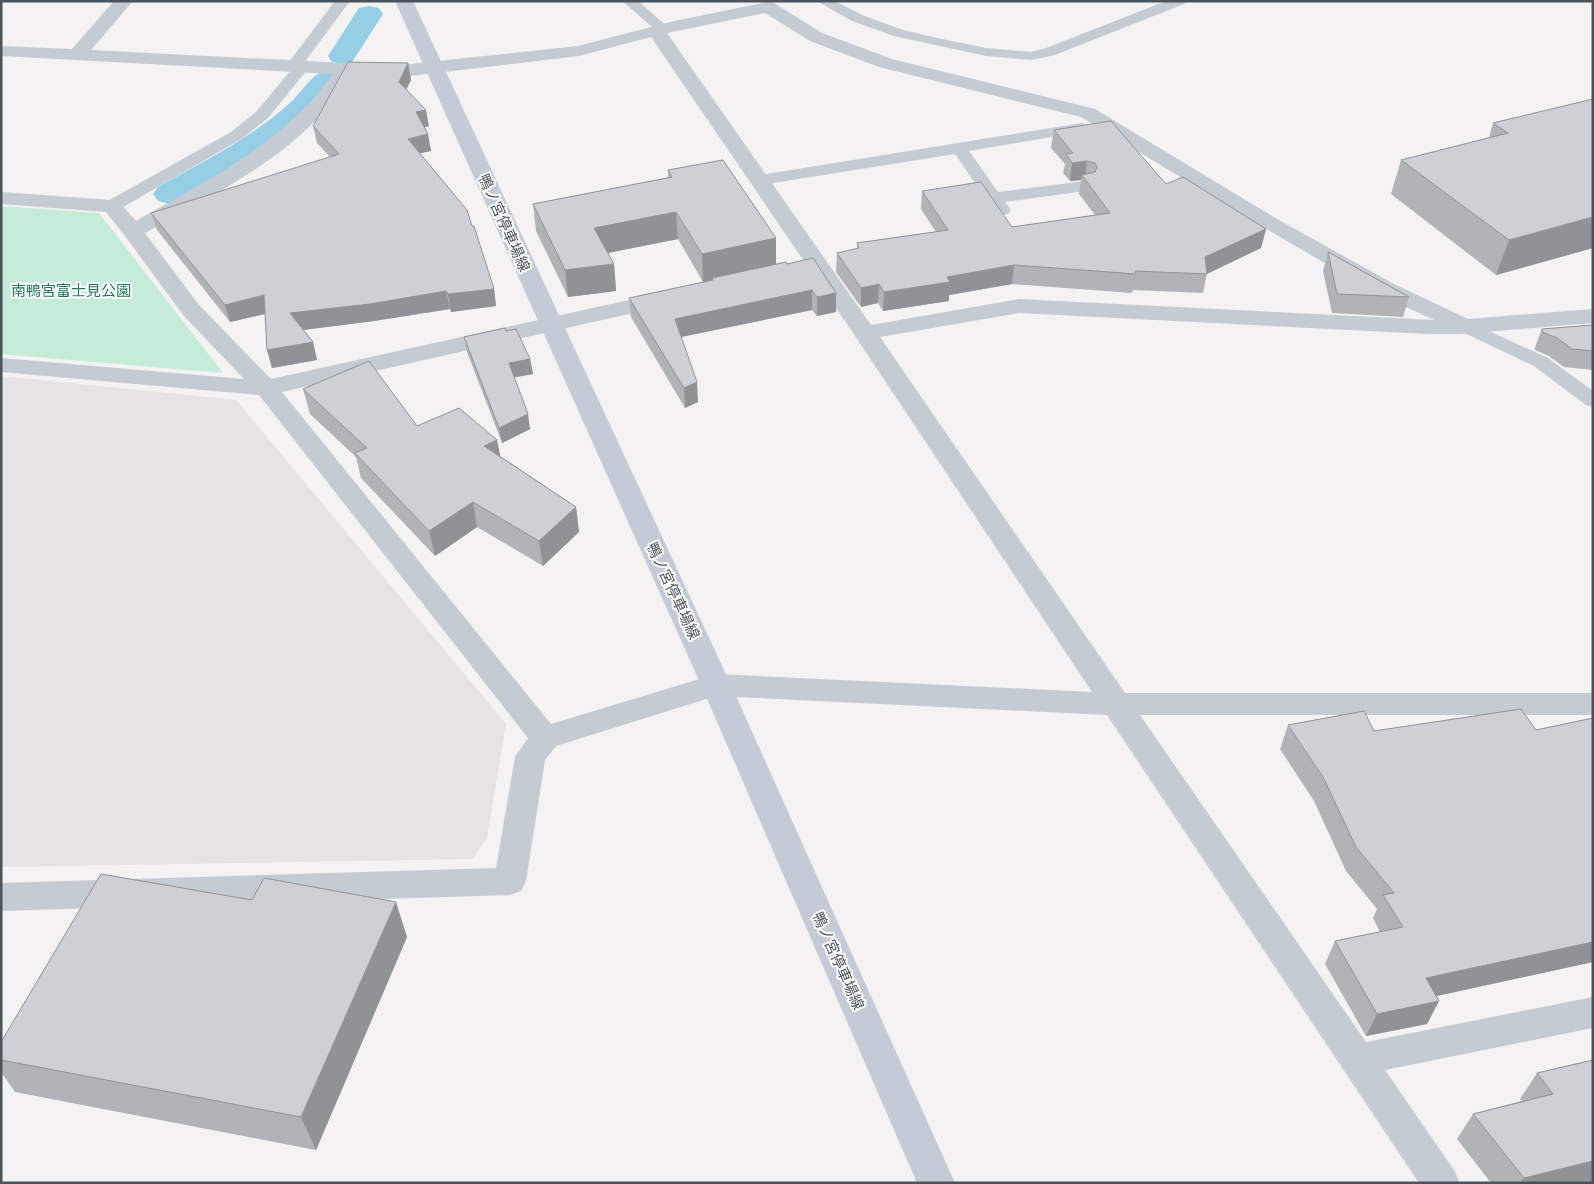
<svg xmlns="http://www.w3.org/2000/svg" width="1594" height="1184" viewBox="0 0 1594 1184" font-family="'Public Sans','Noto Sans JP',sans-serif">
  <rect width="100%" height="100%" fill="#f4f2f2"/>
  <path fill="#e5e3e3" d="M1,376L236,400L506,724L487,839L472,859L1,867Z"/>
  <path fill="#c5ecd8" d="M1,206L99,213L223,373L1,354Z"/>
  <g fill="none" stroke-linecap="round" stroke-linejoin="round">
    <g fill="#96cee5" fill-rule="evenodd">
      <path d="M369,6L379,8L383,14L356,56L352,62L342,64L332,62L328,56L355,14L359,8Z"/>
      <path d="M327,70L337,73L341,79C302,136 239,166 180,201L169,204L158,201L153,194L158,187C203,161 252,138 291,102C303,91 310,75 327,70Z"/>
    </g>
    <g fill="#c4cbd2" fill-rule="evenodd">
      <path d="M335,1H350L304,63L310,67L307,70L268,118L243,138L118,210L112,211L106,210L103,206L106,202L231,132L256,112L291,70L286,66Z"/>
      <path d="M622,1H638L670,29L668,32H658Z"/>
      <path d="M817,1H835L862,15L903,30L942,39L986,48L1031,52L1046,48L1166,1H1186L1184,4L1055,55L1031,60L986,56L894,36L852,21Z"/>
      <path d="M1082,123L1088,125L1090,128L1088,131L969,151L998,192L1085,181L1091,182L1093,186L1091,190L1085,191L1005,202L1011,210L1008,214L1002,215L996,214L955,154L760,185L754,184L752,180L754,176L760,175Z"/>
      <path d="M1465,320L1548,358L1593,391V407L1586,405L1534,366L1458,330L1456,326L1458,322Z"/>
    </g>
    <path fill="#c4cbd2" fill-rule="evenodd" d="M114,1H133L91,50L346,63L410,64L578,46L674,21L768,2L774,3L822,33L892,59L1095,109L1277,219L1394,284L1468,319L1593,309V323L1459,334H1428L1019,313L880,337L1125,693H1593V715H1140L1366,1042L1593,997V1028L1385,1070L1454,1170L1460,1183H1419L1107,715L716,696L556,746L545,760L526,881L521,891L510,895L1,911V883L496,868L515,757L528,738L259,395L1,372V358L244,379L183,315L125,236L106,212L1,204V192L112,200L119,202L136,221C208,180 284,143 333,74L1,56V46L72,49ZM765,13L810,41L879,67L1081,117L1263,227L1378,294L1434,320L1019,299L871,325L667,33ZM651,37L853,333L1092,692L716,674L551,724L282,392L673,304L676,299L673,294L665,292L271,379L199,305L145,233C202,201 264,171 311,125C326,110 339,92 351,75L410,76L579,56Z"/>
    <path fill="#c4cbd6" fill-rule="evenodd" d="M395,1H413L731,685L955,1183H917L701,685Z"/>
  </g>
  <g fill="#b2b3b7">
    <path d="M408,63L411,80L406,89L429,126L425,127L431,151L420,153L472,226L494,289L496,306L451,312L450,309L374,321L303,330L313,342L317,360L272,368L265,314L230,322L157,230L151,213L330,157L317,143L313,126Z"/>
    <path d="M1593,99V248L1496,275L1391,194L1401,160L1489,138L1493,123Z"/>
    <path d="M1054,130L1166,184L1266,229L1261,248L1207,273L1203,293L1133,290L1132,293L1012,284L949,295V301L883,311L878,303L861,307L836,272L837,253L857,249V243L936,232L921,209L922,191L1012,227L1095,215L1079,194L1081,180L1070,181L1063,173L1065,164L1051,148Z"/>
    <path d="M668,170L776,238V264H787L836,312L817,316L812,310L681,337L698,402L685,408L631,317L629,298L712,280L703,282L678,239L608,253L614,264L616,291L568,297L536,231L533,204L668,178Z"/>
    <path d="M1328,252L1409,297L1403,317L1332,313L1323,271Z"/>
    <path d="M1593,325V370L1564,367L1549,356L1535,350V347L1542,329Z"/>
    <path d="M506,331L530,359L533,374L514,377L530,429L502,443L467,352L464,337Z"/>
    <path d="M303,389L417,426L497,440L500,456L576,507L579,532L543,566L477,527L435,556L361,478L356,457L310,414Z"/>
    <path d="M1593,718V962L1436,996L1439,1001L1427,1024L1366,1036L1325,964L1335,941L1380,932L1373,918L1377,909L1346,871L1314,801L1280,749L1288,725L1374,731L1536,730Z"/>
    <path d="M252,900L407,937L316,1150L15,1092L1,1072V1042Z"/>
    <path d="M1593,1060V1181L1587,1183H1491L1457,1139L1473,1114L1522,1101L1520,1099L1537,1073Z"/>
  </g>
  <g fill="#919295">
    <path d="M408,63L411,80L402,98L399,82Z"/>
    <path d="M426,110L429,126L419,129L416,112Z"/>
    <path d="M428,134L431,151L411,155L408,139Z"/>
    <path d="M1087,161L1085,179L1082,175L1081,180L1070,181L1072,163Z"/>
    <path d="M676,212L678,239L597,255L594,228Z"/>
    <path d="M1593,217V248L1496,275L1509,240Z"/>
    <path d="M1266,229L1261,248L1207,274L1205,257Z"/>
    <path d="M776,238V265L712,278V280L703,282L702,254Z"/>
    <path d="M614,264L616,291L568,297L565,270Z"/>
    <path d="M1014,265L1012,284L949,295V301L883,311L884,292L947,277Z"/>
    <path d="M879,284L878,303L861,307V288Z"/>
    <path d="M494,289L496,306L451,312L448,294Z"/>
    <path d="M812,290V310L676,338L675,319Z"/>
    <path d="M446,291L450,309L374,321L295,331L290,313Z"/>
    <path d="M836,293V312L817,316V297Z"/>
    <path d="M264,295L269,313L230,322L225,305Z"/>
    <path d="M313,342L317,360L272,368L267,350Z"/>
    <path d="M530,359L533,374L511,378L509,363Z"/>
    <path d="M697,382L698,402L685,408L684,388Z"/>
    <path d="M528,414L530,429L502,443L499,428Z"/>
    <path d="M497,440L502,465L484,446Z"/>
    <path d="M473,502L477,527L435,556L429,531Z"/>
    <path d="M576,507L579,532L543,566L539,541Z"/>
    <path d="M396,902L407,937L316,1150L301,1117Z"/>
    <path d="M1593,942V962L1414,1001L1426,978Z"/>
    <path d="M1439,1001L1427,1024L1366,1036L1377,1014Z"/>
    <path d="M1593,1161V1181L1587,1183H1520L1524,1178Z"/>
  </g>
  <g fill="#cfd0d5" stroke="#919295">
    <path d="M348,62L408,63L399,82L426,110L416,112L428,134L408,139L467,210L472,226H474L494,289L448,294L446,291L370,304L290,313L313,342L267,350L264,295L225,305L151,213L339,154L313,126Z"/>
    <path d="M1593,99V217L1509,240L1401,160L1508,133L1493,123Z"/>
    <path d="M1111,121L1166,184L1183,177L1266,229L1205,257L1207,274L1135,271L1136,274L1014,265L947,277L950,282L884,292L879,284L861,288L837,253L859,248L857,243L948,230L922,191L981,182L1012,227L1110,213L1082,175L1095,172L1097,167L1095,163L1087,161L1072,163L1066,154L1073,153L1054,130Z"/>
    <path d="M723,160L776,238L702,254L676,212L594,228L614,264L565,270L533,204L672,177L668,170Z"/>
    <path d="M1328,252L1409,297L1337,294Z"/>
    <path d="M813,258L836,293L817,297L812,290L675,319L697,382L684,388L629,298L713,280L712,278L786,262L787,264Z"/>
    <path d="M1593,325V351L1572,349L1557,338L1542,332V329Z"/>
    <path d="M505,328L506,331L516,329L530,359L509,363L528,414L499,428L464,337Z"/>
    <path d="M369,361L417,426L459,408L497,440L484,446L576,507L539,541L473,502L429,531L355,453L367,448L303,389Z"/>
    <path d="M1521,709L1536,730L1593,718V942L1426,978L1439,1001L1377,1014L1335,941L1403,927L1383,895L1394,893L1356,847L1323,777L1288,725L1364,711L1374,731Z"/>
    <path d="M101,874L252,900L264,878L396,902L301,1117L1,1060V1042Z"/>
    <path d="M1593,1060V1161L1524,1178L1473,1114L1553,1094L1537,1073Z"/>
  </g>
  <g text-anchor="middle" stroke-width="4" stroke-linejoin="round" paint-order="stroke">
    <g font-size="15" fill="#4b535d" stroke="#fff">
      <text transform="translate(504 223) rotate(66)" y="5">鴨ノ宮停車場線</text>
      <text transform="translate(673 591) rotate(65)" y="5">鴨ノ宮停車場線</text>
      <text transform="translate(838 961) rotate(66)" y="5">鴨ノ宮停車場線</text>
    </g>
    <g font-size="15" fill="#207a55" stroke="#fff">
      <text x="71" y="296">南鴨宮富士見公園</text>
    </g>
  </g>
  <rect width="1594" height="1184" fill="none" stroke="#4b535d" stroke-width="5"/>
</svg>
